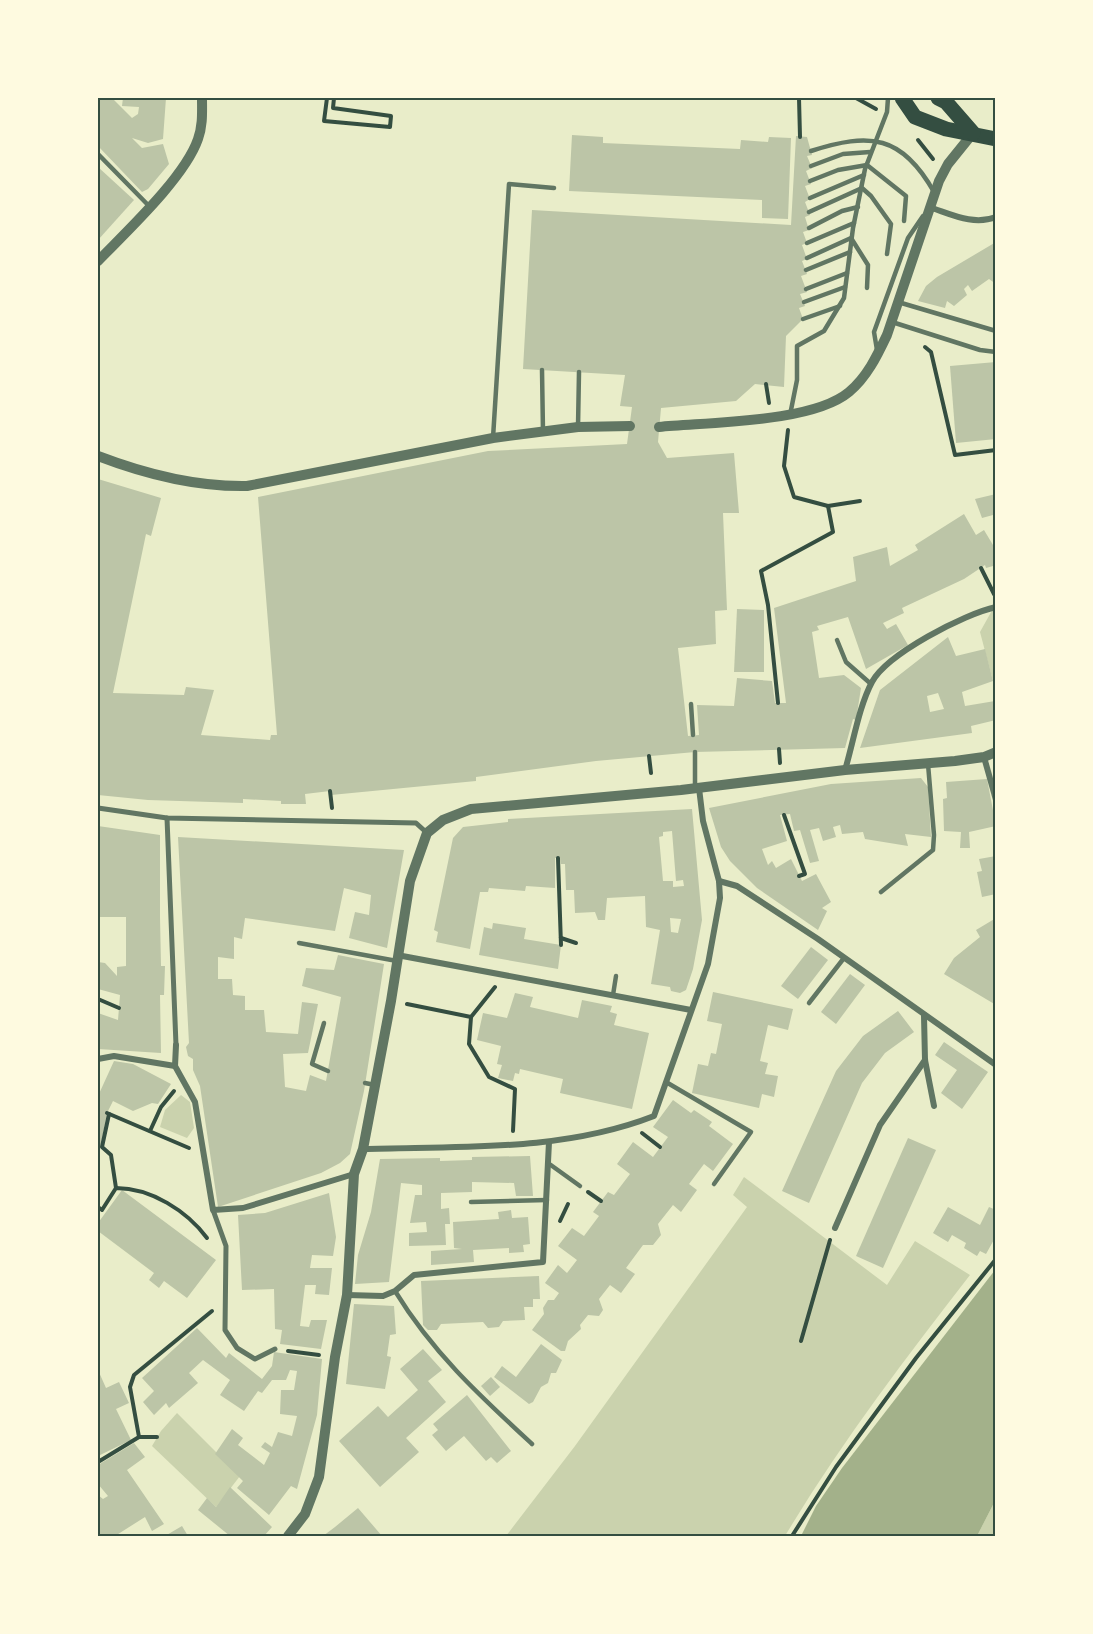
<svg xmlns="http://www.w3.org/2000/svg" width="1093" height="1634" viewBox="0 0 1093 1634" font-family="Barlow,sans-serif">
  <rect width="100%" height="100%" fill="#e9edc9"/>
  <g fill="#cad2ad">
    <path d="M995,605V707L993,681L980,632Z"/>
    <path d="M181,1095L190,1102L194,1128L187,1138L160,1127L165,1110Z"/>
    <path d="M744,1177L887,1285L915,1241L970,1275C904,1360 840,1444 785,1536H506L575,1446L747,1207L733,1195Z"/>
    <path d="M177,1413L240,1476L216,1507L152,1446L161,1431Z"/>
    <path d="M995,1501V1536H977Z"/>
  </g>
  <path fill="#a3b18a" d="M995,1270V1501L977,1536H801L816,1506L842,1468Z"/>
  <g fill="#bcc5a7" fill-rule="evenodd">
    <path d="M98,98H112L132,118L138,114L139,107L122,106L123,98H166L163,139L148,143L132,138L142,148L163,144L169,164L148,189L142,192L98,146Z"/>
    <path d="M572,135L603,137V143L740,149L741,140L768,142L769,137L791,138L788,219L762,218V200L569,191Z"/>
    <path d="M796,136L807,137L812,155L807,156L812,168L806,171L811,184L805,186L810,199L805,202L810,215L805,217L809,230L803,232L807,243L802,245L807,259L802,261L807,274L801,276L807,292L800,294L805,306L799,308L803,319L786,336L784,387L755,384L736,401L661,408L658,442L667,458L734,453L739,513H723L727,610L715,611L716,644L678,648L688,736L699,735L697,705L734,706L737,678L772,681L775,703H786L774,608L856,581L853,557L887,547L890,566L918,550L915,545L964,514L976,535L984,530L996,550V575L993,566L986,568L985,565L964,579L902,608L904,613L883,623L887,629L896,624L908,645L866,669L848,617L817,626L819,630L812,632L819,678L844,675L861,688L856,720L853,719L845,748L695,752L596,761L476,777V781L331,795L330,791L305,794L306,804H281V801L243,799V803L148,800L98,795V479L161,498L151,536L146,534L113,693L184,695L186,687L214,690L201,735L270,740L271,735H277L258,497L488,451L627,444L632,407L620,406L625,375L523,369L532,210L791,225Z"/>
    <path d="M98,167L134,200L98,240Z"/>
    <path d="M996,242V284L989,279L972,291L968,285L964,289L967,295L954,306L947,301L945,308L918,301L926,286L937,277Z"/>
    <path d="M996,362V439L956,443L950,366Z"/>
    <path d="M996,494V522H995L993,515L982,518L975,499Z"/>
    <path d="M737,609L764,610V672H734Z"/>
    <path d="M948,637L956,656L985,649L993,681L962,692L965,706L995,701L996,720L971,726L972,733L860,748L880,690ZM938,693L944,709L930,712L927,696Z"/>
    <path d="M921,778L928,787L931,837L905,834L908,846L865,839L863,832L842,834L840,825L833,827L836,837L823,841L819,828L810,830L819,861L810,863L800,830L794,831L790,814L780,815L787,841L762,849L768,865L772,861L776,868L791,859L802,881L816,874L831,902L822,908L827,911L818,930L757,888L730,861L721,847L709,808L831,784Z"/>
    <path d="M987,779L996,826L969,832L970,848H960L961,832L944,831L943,799L947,798L946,782Z"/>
    <path d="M692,809L702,920L693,969L686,990L680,993L671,991L670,987L651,984L660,930L646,927L645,896L607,898L605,920H598L595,912L575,913L574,890H566L565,864H561L560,858H555V888L526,886L525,891L489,888L488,892H480L470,949L436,942L438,932L434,930L453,838L463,827L508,822V819ZM672,831L676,881L683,880L684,886L673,887V881H663L659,837L663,836V832ZM670,918L681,919L678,933L671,932Z"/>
    <path d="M98,826L160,835V917L161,966H165L164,995H160L161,1053L98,1049V1013L118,1020L120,995L98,989V962L105,963L117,976V967L126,966V917H98Z"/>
    <path d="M178,837L404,850L387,948L349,938L355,912L369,915L371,895L344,888L335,931L245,918L242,939L234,937V959L218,957V979H232L233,995L245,996V1010H264L266,1032L298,1034L302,1002L318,1004L308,1053L283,1054L285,1087L306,1091L310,1075L326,1081L341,997L302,986L306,968L334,970L338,955L384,964L364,1091L350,1154L340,1163L321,1173L218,1207L200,1086L193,1070V1059L188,1056L186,1047L189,1043Z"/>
    <path d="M996,856V894L982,897L977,872L982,871L979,859Z"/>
    <path d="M996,918V1005L944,974L954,958L980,937L976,930Z"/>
    <path d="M493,923L526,928L524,939L561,945L558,969L479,955L484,927L492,929Z"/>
    <path d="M811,947L828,960L798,999L781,986Z"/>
    <path d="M850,974L865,985L836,1024L821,1012Z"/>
    <path d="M713,992L793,1009L788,1030L768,1025L760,1061L768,1063L765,1074L778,1076L774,1097L762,1094L759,1108L692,1093L698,1064L708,1066L711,1053L716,1054L722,1024L707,1021Z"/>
    <path d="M515,993L533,997L530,1007L578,1018L582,1000L612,1006L610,1012L617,1014L614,1025L649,1033L632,1109L560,1093L563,1079L520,1069L519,1074L515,1073L513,1081L498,1078L502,1065L497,1064L501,1046L477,1040L483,1013L507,1018Z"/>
    <path d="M898,1011L914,1032L885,1053L862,1083L809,1203L782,1191L836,1071L863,1036Z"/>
    <path d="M944,1042L988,1072L962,1109L941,1093L957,1070L935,1055Z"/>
    <path d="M114,1061L133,1064L171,1084L158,1104L152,1103L133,1111L113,1101L107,1113L100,1149H98V1096Z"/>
    <path d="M673,1100L691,1113L694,1110L712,1122L709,1126L733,1144L713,1171L704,1164L689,1184L697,1190L681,1212L673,1205L658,1224L661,1235L653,1245H643L626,1268L635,1274L621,1293L610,1285L599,1299L603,1310L599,1316L588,1315L580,1325L581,1329L568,1341L565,1351H561L532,1330L544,1314L543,1308L548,1300H554L559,1293L545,1283L558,1265L567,1273L577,1260L558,1246L572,1228L584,1236L599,1216L593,1212L608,1192L614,1195L630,1174L617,1164L633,1142L653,1157L668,1137L653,1127Z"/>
    <path d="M908,1138L936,1150L883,1268L856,1256Z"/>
    <path d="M530,1156L533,1196H516L514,1183L472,1182V1192L441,1193V1209L449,1208L450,1224H445L446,1245L409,1246V1233L427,1232L426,1222L410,1223L415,1195H422V1185L401,1183L389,1282L355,1284L358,1255L371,1212L380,1159L440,1158V1161L472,1160V1157Z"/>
    <path d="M122,1190L216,1260L187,1298L164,1281L159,1288L149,1280L154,1273L98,1231V1223Z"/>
    <path d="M329,1193L336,1237L333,1256L312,1255L310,1268H332L329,1295L315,1294L316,1285H305L300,1326L309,1327L311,1320H327L321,1349L280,1344L282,1330L275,1329L274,1289L242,1290L238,1215L265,1213Z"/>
    <path d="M948,1207L980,1225L989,1207L996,1210V1236L986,1254L980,1251L977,1256L964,1248L966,1243L952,1235L948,1242L933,1233Z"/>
    <path d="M511,1210L512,1218L528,1217L530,1244L523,1245L524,1252L509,1253V1248L473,1250L474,1262L431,1265V1251L462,1249L454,1248L453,1222L499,1219L498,1212Z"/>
    <path d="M539,1276L540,1299H533V1307H524L525,1320L503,1321L499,1327L488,1328L483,1322L441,1324L437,1330H428L423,1325L421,1281Z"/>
    <path d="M354,1304L394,1306L396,1334L390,1335L387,1356L391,1357L385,1389L346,1384Z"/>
    <path d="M197,1328L226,1358L229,1353L262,1379L272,1366L274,1352L322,1359L317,1415L297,1489L291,1486L269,1515L237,1488L243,1481L215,1454L232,1429L243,1438L238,1445L264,1465L270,1453L261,1447L265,1442L272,1447L278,1432L292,1436L297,1416L280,1414L281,1390H294L297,1371L290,1370L286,1380H272L262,1393L258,1391L244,1411L220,1395L230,1380L203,1360L189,1373L198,1383L169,1408L166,1403L154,1415L143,1402L154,1391L142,1378Z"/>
    <path d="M541,1344L562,1360L556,1373H551L548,1383L541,1387L533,1402L529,1404L494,1377L502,1366L516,1377Z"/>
    <path d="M423,1349L442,1370L428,1381L446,1402L406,1438L419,1452L380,1487L339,1441L378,1406L388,1417L418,1390L400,1369Z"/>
    <path d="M98,1370L106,1388L119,1382L129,1403L116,1409L131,1440L98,1456Z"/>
    <path d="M491,1377L500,1387L490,1396L481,1386Z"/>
    <path d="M467,1395L511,1451L497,1463L491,1457L486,1461L464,1436L446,1451L432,1435L438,1430L433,1424Z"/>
    <path d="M134,1443L145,1457L127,1470L164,1524L152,1531L145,1517L115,1536H98V1495L103,1499L108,1496L98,1484V1465Z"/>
    <path d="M230,1487L272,1527L264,1536H230L198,1510L207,1498L216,1507Z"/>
    <path d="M358,1508L382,1536H323L335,1527Z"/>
    <path d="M182,1526L188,1536H165Z"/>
  </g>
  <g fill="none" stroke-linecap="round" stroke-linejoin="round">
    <g stroke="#344e41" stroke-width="4">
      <path d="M327,98L324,121L390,127L391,116L333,108L334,98"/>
      <path d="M799,98L800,137"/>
      <path d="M856,98L876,109"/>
      <path d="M918,140L933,159"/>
      <path d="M925,347L931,352L955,455L996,450"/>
      <path d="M766,384L769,403"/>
      <path d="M788,430L784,466L794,497L828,506L860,501"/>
      <path d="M981,568L994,594"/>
      <path d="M778,703L768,605L761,571L833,532L828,506"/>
      <path d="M779,749L780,763"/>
      <path d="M649,756L651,773"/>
      <path d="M330,791L332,808"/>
      <path d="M784,815L805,874L799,876"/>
      <path d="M558,858L561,945"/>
      <path d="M561,938L576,943"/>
      <path d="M98,999L119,1008"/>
      <path d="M407,1004L471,1017L469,1044L489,1077L515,1089L513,1131"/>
      <path d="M471,1017L495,987"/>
      <path d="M107,1113L189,1148"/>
      <path d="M109,1114L102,1147L111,1155L116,1188"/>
      <path d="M150,1131L161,1107L174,1091"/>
      <path d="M642,1133L660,1147"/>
      <path d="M588,1192L601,1201"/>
      <path d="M98,1207L102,1210L116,1188C151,1188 187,1211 207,1238"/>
      <path d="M560,1221L568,1204"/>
      <path d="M801,1341L830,1240"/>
      <path d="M288,1351L319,1355"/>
      <path d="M139,1437H157"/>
      <path d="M98,1462L139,1437L130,1387L134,1375L212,1311"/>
      <path d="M792,1536L836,1467L916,1358L996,1259"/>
    </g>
    <g stroke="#617663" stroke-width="4.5">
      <path d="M811,151C870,132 902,135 934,192"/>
      <path d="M98,154L150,207"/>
      <path d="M811,166L843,154L870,152"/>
      <path d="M810,181L838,170L867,165L906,196L904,221"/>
      <path d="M810,198L864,175"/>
      <path d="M809,212L862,188L871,196L891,224L887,254"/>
      <path d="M809,228L842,211L858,207"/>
      <path d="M807,243L854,223"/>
      <path d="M807,258L851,238L868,265L867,288"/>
      <path d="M806,270L850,252"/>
      <path d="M806,289L847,273"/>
      <path d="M804,302L845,287"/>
      <path d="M898,302L996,331"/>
      <path d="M803,319L840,306"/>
      <path d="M892,322L980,350L996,352"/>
      <path d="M877,350L874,332L908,238L923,216"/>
      <path d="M542,370L543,432"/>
      <path d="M790,415L797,380V346L824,331L844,298L853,228L865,169L887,112L888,98"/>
      <path d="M578,427L579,372"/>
      <path d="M493,438L509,184L554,188"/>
      <path d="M837,640L846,662L871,684"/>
      <path d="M691,704L693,735"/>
      <path d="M695,752V788"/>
      <path d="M881,892L933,850L934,835L928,764"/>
      <path d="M299,943L397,961"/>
      <path d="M613,995L616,976"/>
      <path d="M809,1003L844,958"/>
      <path d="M324,1023L312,1064L328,1071"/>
      <path d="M666,1082L751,1132L714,1184"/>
      <path d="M365,1083L375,1085"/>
      <path d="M548,1163L580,1186"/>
      <path d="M471,1202L547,1200"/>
      <path d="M395,1291C433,1353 479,1395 532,1444"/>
    </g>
    <g stroke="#617663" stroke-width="5">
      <path d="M98,808L167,818L416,823L427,833"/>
      <path d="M167,818L176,1045"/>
      <path d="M213,1210L226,1246L225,1330L237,1348L255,1359L275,1349"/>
    </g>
    <g stroke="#617663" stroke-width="6">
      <path d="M929,207C951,214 973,226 996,217"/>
      <path d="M984,757L996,800"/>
      <path d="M845,770C853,744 859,706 872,682C887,654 964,614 996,607"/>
      <path d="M719,881L737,886L818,939L996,1065"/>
      <path d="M397,955L691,1010"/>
      <path d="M924,1016L925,1060L934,1106"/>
      <path d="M176,1045L175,1066L195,1102L213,1210L243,1208L354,1174"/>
      <path d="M98,1059L114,1056L175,1066"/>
      <path d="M363,1149C460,1146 562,1152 654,1116L708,964L720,898L719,881L703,821L699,788"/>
      <path d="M835,1228L880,1125L925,1060"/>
      <path d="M347,1295L383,1296L395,1291L414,1275L543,1262L549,1142"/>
    </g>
    <g stroke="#617663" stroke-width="10">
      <path d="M98,261C127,231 185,177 198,139C203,125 202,112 202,98"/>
      <path d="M659,427C708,422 812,423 849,392C867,377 877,356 887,335L939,181L948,164L973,133"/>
      <path d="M98,456C145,474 196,487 247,486L493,438L578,427L630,426"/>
      <path d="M288,1536L305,1514L319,1477L335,1357L347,1295L354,1174L363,1149L391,1001L410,881L427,833L443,820L471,809L681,790L845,770L955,761L984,757L996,752"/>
    </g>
    <g stroke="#344e41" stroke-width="15">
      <path d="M902,98L915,117L946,129L996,139"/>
      <path d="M938,98L946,102L973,133"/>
    </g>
  </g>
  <rect width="1093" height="1634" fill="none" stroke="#fefae0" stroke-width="198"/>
  <rect x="99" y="99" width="895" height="1436" fill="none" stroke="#344e41" stroke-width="2"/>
</svg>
